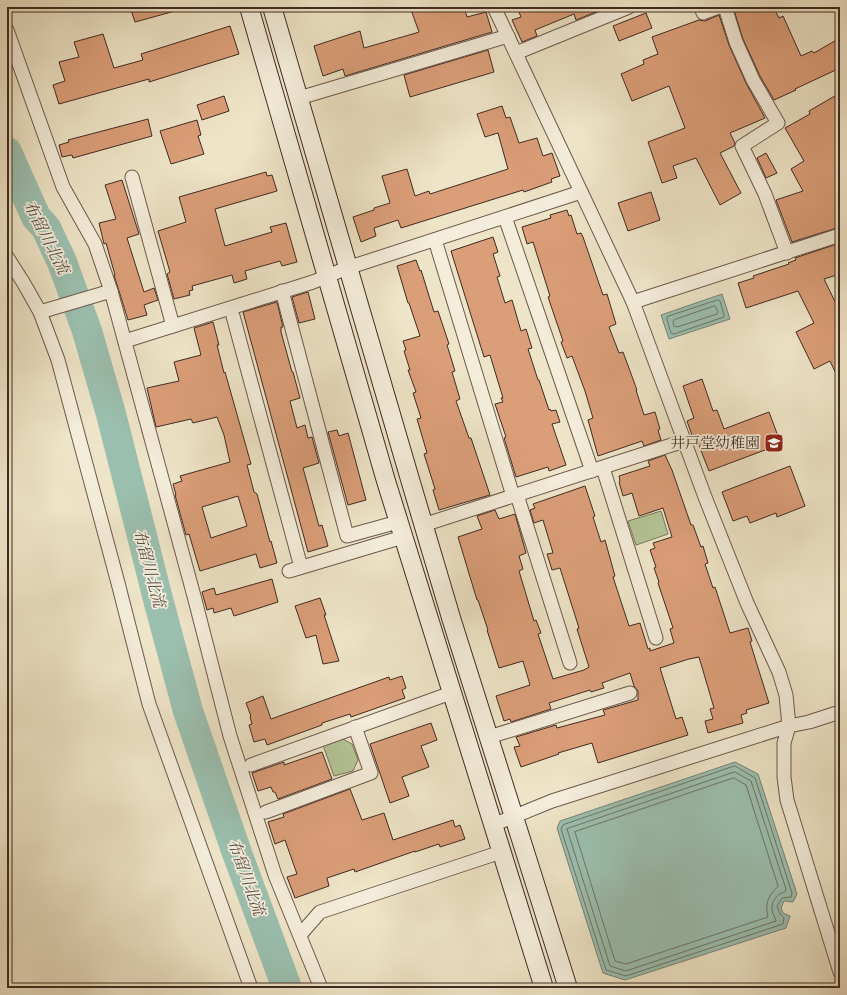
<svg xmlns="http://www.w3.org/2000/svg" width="847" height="995" viewBox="0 0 847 995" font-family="'Sorts Mill Goudy','Noto Serif JP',serif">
  <rect width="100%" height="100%" fill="#eee4c7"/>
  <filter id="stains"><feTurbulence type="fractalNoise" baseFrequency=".005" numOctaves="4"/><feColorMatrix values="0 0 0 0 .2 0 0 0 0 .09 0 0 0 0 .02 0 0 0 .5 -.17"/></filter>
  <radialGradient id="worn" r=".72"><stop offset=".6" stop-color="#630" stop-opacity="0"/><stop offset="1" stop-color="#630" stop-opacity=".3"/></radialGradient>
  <g fill="#b5c598" stroke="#7a785d">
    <path d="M661,511L668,534L636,545L628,521Z"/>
    <path d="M341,738L352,744L358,760L353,771L334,776L323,745Z"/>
  </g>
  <g fill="#9bbfaf" stroke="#778377">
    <path d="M722,294L730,319L669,339L661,315Z"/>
    <path d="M735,762L758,774L797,894L793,902L784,901L781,908L783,913L790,916L786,928L625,980L603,973L557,828L560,821Z"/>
  </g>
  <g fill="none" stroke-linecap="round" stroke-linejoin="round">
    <g stroke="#6e7468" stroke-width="1">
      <path d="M718,300L720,301L724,315V317L674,334L671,333L667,319V317Z"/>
      <path d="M715,306L718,312L717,314L677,327L674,326L673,322L674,320Z"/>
      <path d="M735,766L755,778L792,893L791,897L782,898L777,906L780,914L784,918L783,924L626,976L606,970L561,829L563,825Z"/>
      <path d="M735,772L751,781L786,889L785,892C778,893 771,901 772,909C772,913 775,917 776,921L626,971L610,966L567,829Z"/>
      <path d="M734,778L746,785L778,886C777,888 774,890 772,893C766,901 766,908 768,917L626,964L615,961L575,832Z"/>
    </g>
    <path stroke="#9bbfaf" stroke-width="30" d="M7,152L36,217L46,228L62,262L87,331L111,414L159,603L188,711L237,853L287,988"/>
  </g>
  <g fill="#da9e78" stroke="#402a22" fill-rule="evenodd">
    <path d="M130,7H174L175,11L135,22Z"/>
    <path d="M410,7H464L467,17L486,12L492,32L345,76L343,69L323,76L314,46L360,31L364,48L416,33L419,32Z"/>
    <path d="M517,7H608L576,20L574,14L535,30L537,36L522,42L512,20L521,17Z"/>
    <path d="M733,7H773L779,18L783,16L801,56L812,51L814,53L840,38V68L795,89L796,90L774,100L760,76L743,39Z"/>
    <path d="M646,13L652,28L619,41L613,26Z"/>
    <path d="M719,15L729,45L746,83L765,118L730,133L735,143L734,146L720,153L741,193L720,205L696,158L673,166L677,178L662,183L648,142L685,128L669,86L632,101L621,74L644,64L643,60L658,54L652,37L699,20L705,21Z"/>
    <path d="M230,26L239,54L149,82V79L59,104L53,85L65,81L59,62L79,57L74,42L103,34L114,68L143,60L141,54Z"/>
    <path d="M488,50L494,72L410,97L404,75Z"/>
    <path d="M840,93V227L792,242L776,200L803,191L791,169L804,161L785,128L810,114L809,111Z"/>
    <path d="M224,96L229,111L202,120L197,105Z"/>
    <path d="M502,106L506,118L510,117L519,143L537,138L543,156L552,153L560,176L551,179L552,182L524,192L523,190L401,228L398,220L374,228L376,236L361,242L353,217L374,210V208L390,203L382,176L407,169L415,196L429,191L430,194L508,169L498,133L485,137L477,114Z"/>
    <path d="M148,119L152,136L73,158L72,155L62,157L59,145L69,142L68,140Z"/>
    <path d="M197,120L201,135L198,136L204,154L171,164L160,131Z"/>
    <path d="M766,153L777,173L766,178L757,158Z"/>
    <path d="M266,172L267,176L272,175L277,191L215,209L225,246L272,232L270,227L286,223L297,262L282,266L280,261L245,271L247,279L234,283L232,275L192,286L193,290L189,291L190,295L174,299L167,274L170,272L158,231L186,222L179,197Z"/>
    <path d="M122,180L139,234L127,238L144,292L154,288L158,300L144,305L147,315L128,320L114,275H115L106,243L104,244L99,223L116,219L105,185Z"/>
    <path d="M651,192L660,220L628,231L618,203Z"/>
    <path d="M567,210L569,216L571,215L577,234L581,233L583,237L603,295L607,294L616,324L609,327L619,353L623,352L637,390H636L644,415L655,412L660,429L658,430L661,440L644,446L642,441L598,456L588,420L593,418L585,391L572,356L567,358L561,342L563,341L548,297L550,296L533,242L527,244L522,227L551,218L550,215Z"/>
    <path d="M493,237L498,252L493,254L500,276L497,277L505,303L512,300L521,331L526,329L532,348L528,349L538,380H539L549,410L550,409L551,411L556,410L560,422L552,424L566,465L549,471L548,467L516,477L504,438L506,437L495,404L503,402L501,398H503L490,355L484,357L451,251Z"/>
    <path d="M840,243V274L824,279L840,312V382L830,361L814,369L796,332L814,323L798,291L746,308L738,283L754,278L753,276L789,264L788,263L796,260L795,258Z"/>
    <path d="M416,260L420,271L421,270L434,312L438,311L449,344L447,345L455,371L452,372L460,399L456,401L469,438H471L490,495L439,510L433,490L435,489L424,454L427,453L417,419L421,418L413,393L416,392L408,370H410L404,351L406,350L403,341L420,336L409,303H408L397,266Z"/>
    <path d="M308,292L315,319L299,323L292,297Z"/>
    <path d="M277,302L283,327H281V332L292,372H293L300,398L290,401L297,428L305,425L308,438L312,437L319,463L303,468L319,526L322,525L328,546L308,552L243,312Z"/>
    <path d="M213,322L219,345H217L224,373L225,372L251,464L247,465L254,492L257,494L270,542L271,541L277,563L260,568L256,554L200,571L189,534L186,535L175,495H176L173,484L182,481L180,476L230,462L224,435L217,417L193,423L191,419L156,427L147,388L179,381L174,362L201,355L194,328ZM238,496L247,526L211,538L202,507Z"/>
    <path d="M702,379L713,411L717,410L724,429L769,412L781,444L709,471L698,443L695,444L687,421L694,418L683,386Z"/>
    <path d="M337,430L339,436L348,433L366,500L348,505L328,432Z"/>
    <path d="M665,455L672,470L691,525H693L701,547L703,546L708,563L705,564L713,588L715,587L730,633L748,628L752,641L750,642L769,703L746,710L747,713L741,715L743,723L708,733L705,721L713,719L710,709L714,708L699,657L689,659L660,668L676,719L682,717L688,735L598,763L592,743L558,753L559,754L521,767L514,747L520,746L516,737L556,725L557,728L605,715L603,710L638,700V691L634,686L630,673L602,683L604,688L591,692L590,690L549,703L551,709L511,722L510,719L504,721L496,696L530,685L523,661L499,668L487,630H488L478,600H477L458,537L482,529L477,516L495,510L499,519L515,514L526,553L519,556L523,569L519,571L534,621L536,620L541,633L538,634L553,679L584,670L589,667L577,629L579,628L560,568L552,570L547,554L553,553L543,520L534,523L530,510L535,508L533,504L585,486L595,516L593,517L601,542L605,540L615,576L613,577L629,626L640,623L648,649L650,648V651L674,643L670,629L673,628L658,583L659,582L654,568L656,567L650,550L655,548L653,543L672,537L663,508L639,516L632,493L623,496L619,482L620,481L619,476L650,466L648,461Z"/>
    <path d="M790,466L805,506L777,517L776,513L750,523L747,516L733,521L722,492Z"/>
    <path d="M272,579L278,602L234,616L231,608L214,613L213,608L207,610L202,592L214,588L216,595Z"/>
    <path d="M320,598L326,615H324L339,661L323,664L316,635L306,638L295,606Z"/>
    <path d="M402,676L406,688L402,690L405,698L351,717L350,714L322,723V725L267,745L265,739L254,742L249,725L252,724L250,717L251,716L246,703L263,696L271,719L389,677L390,680Z"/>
    <path d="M431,723L437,740L421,746L429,767L402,777L409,796L390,803L370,744Z"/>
    <path d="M322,752L332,779L278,799L275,792H273L271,787L258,791L252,773L284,762V765Z"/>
    <path d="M350,789L362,820L384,813L393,840L453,820L455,827L460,825L465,839L440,847L439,844L415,852V851L355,872L354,869L327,878L329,886L295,898L287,877L297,874L285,840L275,844L268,822L284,817L283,814Z"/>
  </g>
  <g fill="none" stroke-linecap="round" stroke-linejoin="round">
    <defs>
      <g id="street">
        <path d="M494,7L633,302L705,497L747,603L779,672L786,695L789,726L784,743V777L787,800L840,972"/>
        <path d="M701,7L703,13L719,7"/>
        <path d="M725,7L736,42L753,80L778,123L742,146L765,194L787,253"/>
        <path d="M7,30L63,187L95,244L111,291L194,596L230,736L275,875L321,988"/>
        <path d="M516,53L629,7"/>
        <path d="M299,98L508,36"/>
        <path d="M132,177L173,326"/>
        <path d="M505,217L592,471"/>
        <path d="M435,240L513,496"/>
        <path d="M7,257L23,282L40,312L58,360L118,583L149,704L251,988"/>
        <path d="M282,291L347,536L398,522"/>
        <path d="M633,302L840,235"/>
        <path d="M40,312L111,291"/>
        <path d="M233,316L301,567"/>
        <path d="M125,341L313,282L347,268L581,192"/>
        <path d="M603,468L656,638"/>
        <path d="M517,495L570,663"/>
        <path d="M423,525L684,441"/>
        <path d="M289,571L403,537"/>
        <path d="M489,737L630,693"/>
        <path d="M251,765L451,693"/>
        <path d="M266,812L371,773L355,727"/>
        <path d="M493,825L552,801L789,726L809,722L840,712"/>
        <path d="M300,935L320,912L501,852"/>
      </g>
      <g id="secondary">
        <path d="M249,7L386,481L544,988"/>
        <path d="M272,7L409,476L452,621L568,988"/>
      </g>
    </defs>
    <use href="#street" stroke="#6c584b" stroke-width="15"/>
    <use href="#secondary" stroke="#402a22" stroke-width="20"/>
    <use href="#street" stroke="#f4eddb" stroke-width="13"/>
    <use href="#secondary" stroke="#f4eddb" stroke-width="18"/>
  </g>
  <defs>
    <symbol id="school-square" viewBox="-11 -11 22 22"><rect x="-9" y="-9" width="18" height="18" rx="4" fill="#8f2418" stroke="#f4eddb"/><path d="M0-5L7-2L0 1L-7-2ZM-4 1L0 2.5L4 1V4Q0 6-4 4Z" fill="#fff"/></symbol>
  </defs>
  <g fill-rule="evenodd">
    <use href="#school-square" x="763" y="432" width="22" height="22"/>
  </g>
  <g text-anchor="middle" stroke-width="3.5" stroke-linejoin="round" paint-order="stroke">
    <g font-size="15" fill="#402a22" stroke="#f4eddb" text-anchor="end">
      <text x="760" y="448">井戸堂幼稚園</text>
    </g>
    <g font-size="16" font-style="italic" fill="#574f45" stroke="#f4eddb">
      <text transform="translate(47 237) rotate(63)" y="6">布留川北流</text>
      <text transform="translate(150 568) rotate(75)" y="6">布留川北流</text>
      <text transform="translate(247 877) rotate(70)" y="6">布留川北流</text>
    </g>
  </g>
  <rect width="847" height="995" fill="none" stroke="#eee4c7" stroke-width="24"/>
  <rect x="8" y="8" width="831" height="979" fill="none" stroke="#402a22" stroke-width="2"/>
  <rect x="12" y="12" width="823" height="971" fill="none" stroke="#402a22"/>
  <rect width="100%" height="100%" filter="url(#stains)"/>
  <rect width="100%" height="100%" fill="url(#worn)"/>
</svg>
